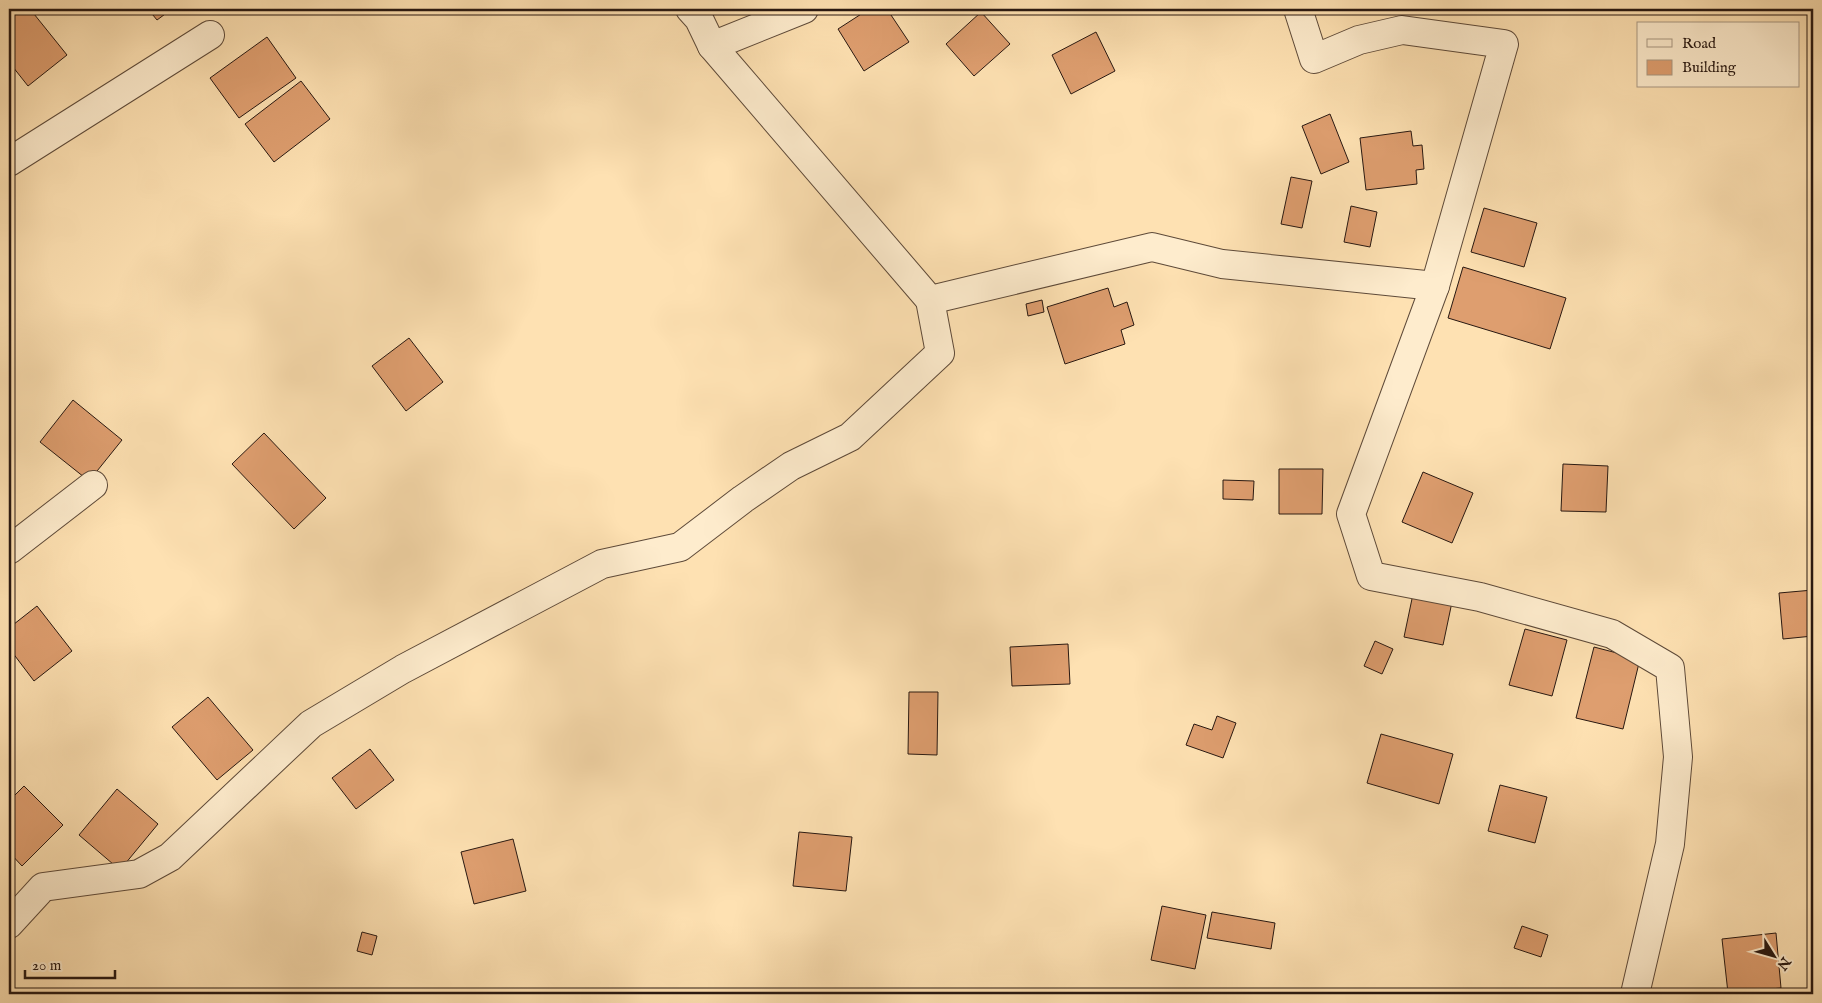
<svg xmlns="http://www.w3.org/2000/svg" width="1822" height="1003" viewBox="0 0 1822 1003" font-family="'IM FELL English',serif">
  <rect width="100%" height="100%" fill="#fee1b2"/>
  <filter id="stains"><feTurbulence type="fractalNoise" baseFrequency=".004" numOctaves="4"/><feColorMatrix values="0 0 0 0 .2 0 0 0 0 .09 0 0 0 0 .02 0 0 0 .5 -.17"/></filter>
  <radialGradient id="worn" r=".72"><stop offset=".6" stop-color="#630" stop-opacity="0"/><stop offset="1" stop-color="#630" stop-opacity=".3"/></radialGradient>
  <g fill="#de9e6f" stroke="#281811">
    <path d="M9,9H30L67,55L28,86L9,62Z"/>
    <path d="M148,9H172L157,20Z"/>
    <path d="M869,9H887L909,42L864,71L838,29Z"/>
    <path d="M981,12L1010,44L974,76L946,44Z"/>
    <path d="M1096,32L1115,71L1071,94L1052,55Z"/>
    <path d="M267,37L296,78L239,118L210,78Z"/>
    <path d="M301,81L330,119L274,162L245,124Z"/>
    <path d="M1330,114L1349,162L1321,174L1302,126Z"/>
    <path d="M1411,131L1413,146L1422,145L1424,169L1416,170L1417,184L1366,190L1360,138Z"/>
    <path d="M1291,177L1312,181L1302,228L1281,224Z"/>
    <path d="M1351,206L1377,212L1370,247L1344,242Z"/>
    <path d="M1484,208L1537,223L1524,267L1471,252Z"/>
    <path d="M1463,267L1566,298L1550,349L1448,318Z"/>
    <path d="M1108,288L1114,307L1127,302L1134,325L1121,330L1125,344L1065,364L1047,307Z"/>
    <path d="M1042,300L1044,312L1028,316L1026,304Z"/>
    <path d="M409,338L443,382L406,411L372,366Z"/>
    <path d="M73,400L122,440L89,481L40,442Z"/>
    <path d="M264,433L326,498L294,529L232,464Z"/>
    <path d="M1563,464L1608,466L1606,512L1561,511Z"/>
    <path d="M1279,469H1323L1322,514H1279Z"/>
    <path d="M1423,472L1473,493L1452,543L1402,522Z"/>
    <path d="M1223,480L1254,481L1253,500L1223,499Z"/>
    <path d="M1813,590V636L1783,639L1779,593Z"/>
    <path d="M1413,594L1452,602L1443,645L1404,637Z"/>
    <path d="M37,606L72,651L34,681L9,648V628Z"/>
    <path d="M1525,629L1567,640L1552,696L1509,685Z"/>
    <path d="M1375,641L1393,649L1382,674L1364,666Z"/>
    <path d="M1068,644L1070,684L1012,686L1010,647Z"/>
    <path d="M1594,647L1640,659L1623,729L1576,718Z"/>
    <path d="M909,692H938L937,755L908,754Z"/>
    <path d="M208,697L253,750L217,780L172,727Z"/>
    <path d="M1217,716L1236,723L1223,758L1186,745L1194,724L1212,730Z"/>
    <path d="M1381,734L1453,754L1439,804L1367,783Z"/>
    <path d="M370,749L394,780L356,809L332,778Z"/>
    <path d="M1500,785L1547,797L1535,843L1488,831Z"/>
    <path d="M24,786L63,825L22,866L9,852V801Z"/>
    <path d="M117,789L158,824L120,870L79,835Z"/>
    <path d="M799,832L852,837L846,891L793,886Z"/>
    <path d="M513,839L526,891L474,904L461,852Z"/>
    <path d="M1162,906L1206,915L1195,969L1151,960Z"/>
    <path d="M1212,912L1275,923L1271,949L1207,938Z"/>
    <path d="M1522,926L1548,935L1541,957L1514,948Z"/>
    <path d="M362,932L377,936L372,955L357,951Z"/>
    <path d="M1776,933L1781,988L1728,993L1722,939Z"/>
  </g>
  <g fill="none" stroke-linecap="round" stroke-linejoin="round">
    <defs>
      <g id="minor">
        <path d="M690,9L699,19L712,46L930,300L1152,247L1222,264L1435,286"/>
        <path d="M1298,9L1314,59L1359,40L1402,30L1504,44L1435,286L1351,514L1371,576L1480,597L1612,634L1670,668L1678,757L1670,844L1635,994"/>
        <path d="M712,46L804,9"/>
        <path d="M9,162L210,35"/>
        <path d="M9,550L93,485"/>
        <path d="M9,924L43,887L139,874L170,857L311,724L403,669L602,564L680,547L743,499L791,466L850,437L940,353L930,300"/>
      </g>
    </defs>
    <use href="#minor" stroke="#5e4a39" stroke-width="30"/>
    <use href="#minor" stroke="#feeccd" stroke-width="28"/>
  </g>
  <rect width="1822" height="1003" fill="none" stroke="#fee1b2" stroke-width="30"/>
  <rect x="10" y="10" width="1802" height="983" fill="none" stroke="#281811" stroke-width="2.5"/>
  <rect x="15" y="15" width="1792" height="973" fill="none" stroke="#281811"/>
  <rect x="1637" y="22" width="162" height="65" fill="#feeccd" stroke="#a89782"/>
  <rect x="1647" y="39" width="25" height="8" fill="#feeccd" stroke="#a89782"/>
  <text x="1682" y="48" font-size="15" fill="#281811">Road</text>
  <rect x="1647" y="60" width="25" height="15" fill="#de9e6f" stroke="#a89782"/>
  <text x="1682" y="72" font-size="15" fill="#281811">Building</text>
  <g transform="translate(1774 956) rotate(127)" stroke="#feeccd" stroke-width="4" paint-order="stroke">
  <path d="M0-4L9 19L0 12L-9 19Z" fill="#281811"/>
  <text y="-8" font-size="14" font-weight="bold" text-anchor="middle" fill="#281811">N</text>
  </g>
  <path d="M25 970v8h90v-8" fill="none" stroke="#281811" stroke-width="2.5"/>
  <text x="32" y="970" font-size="15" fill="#281811" stroke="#feeccd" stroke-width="4" paint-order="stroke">20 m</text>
  <rect width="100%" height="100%" filter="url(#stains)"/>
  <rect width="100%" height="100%" fill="url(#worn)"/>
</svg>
